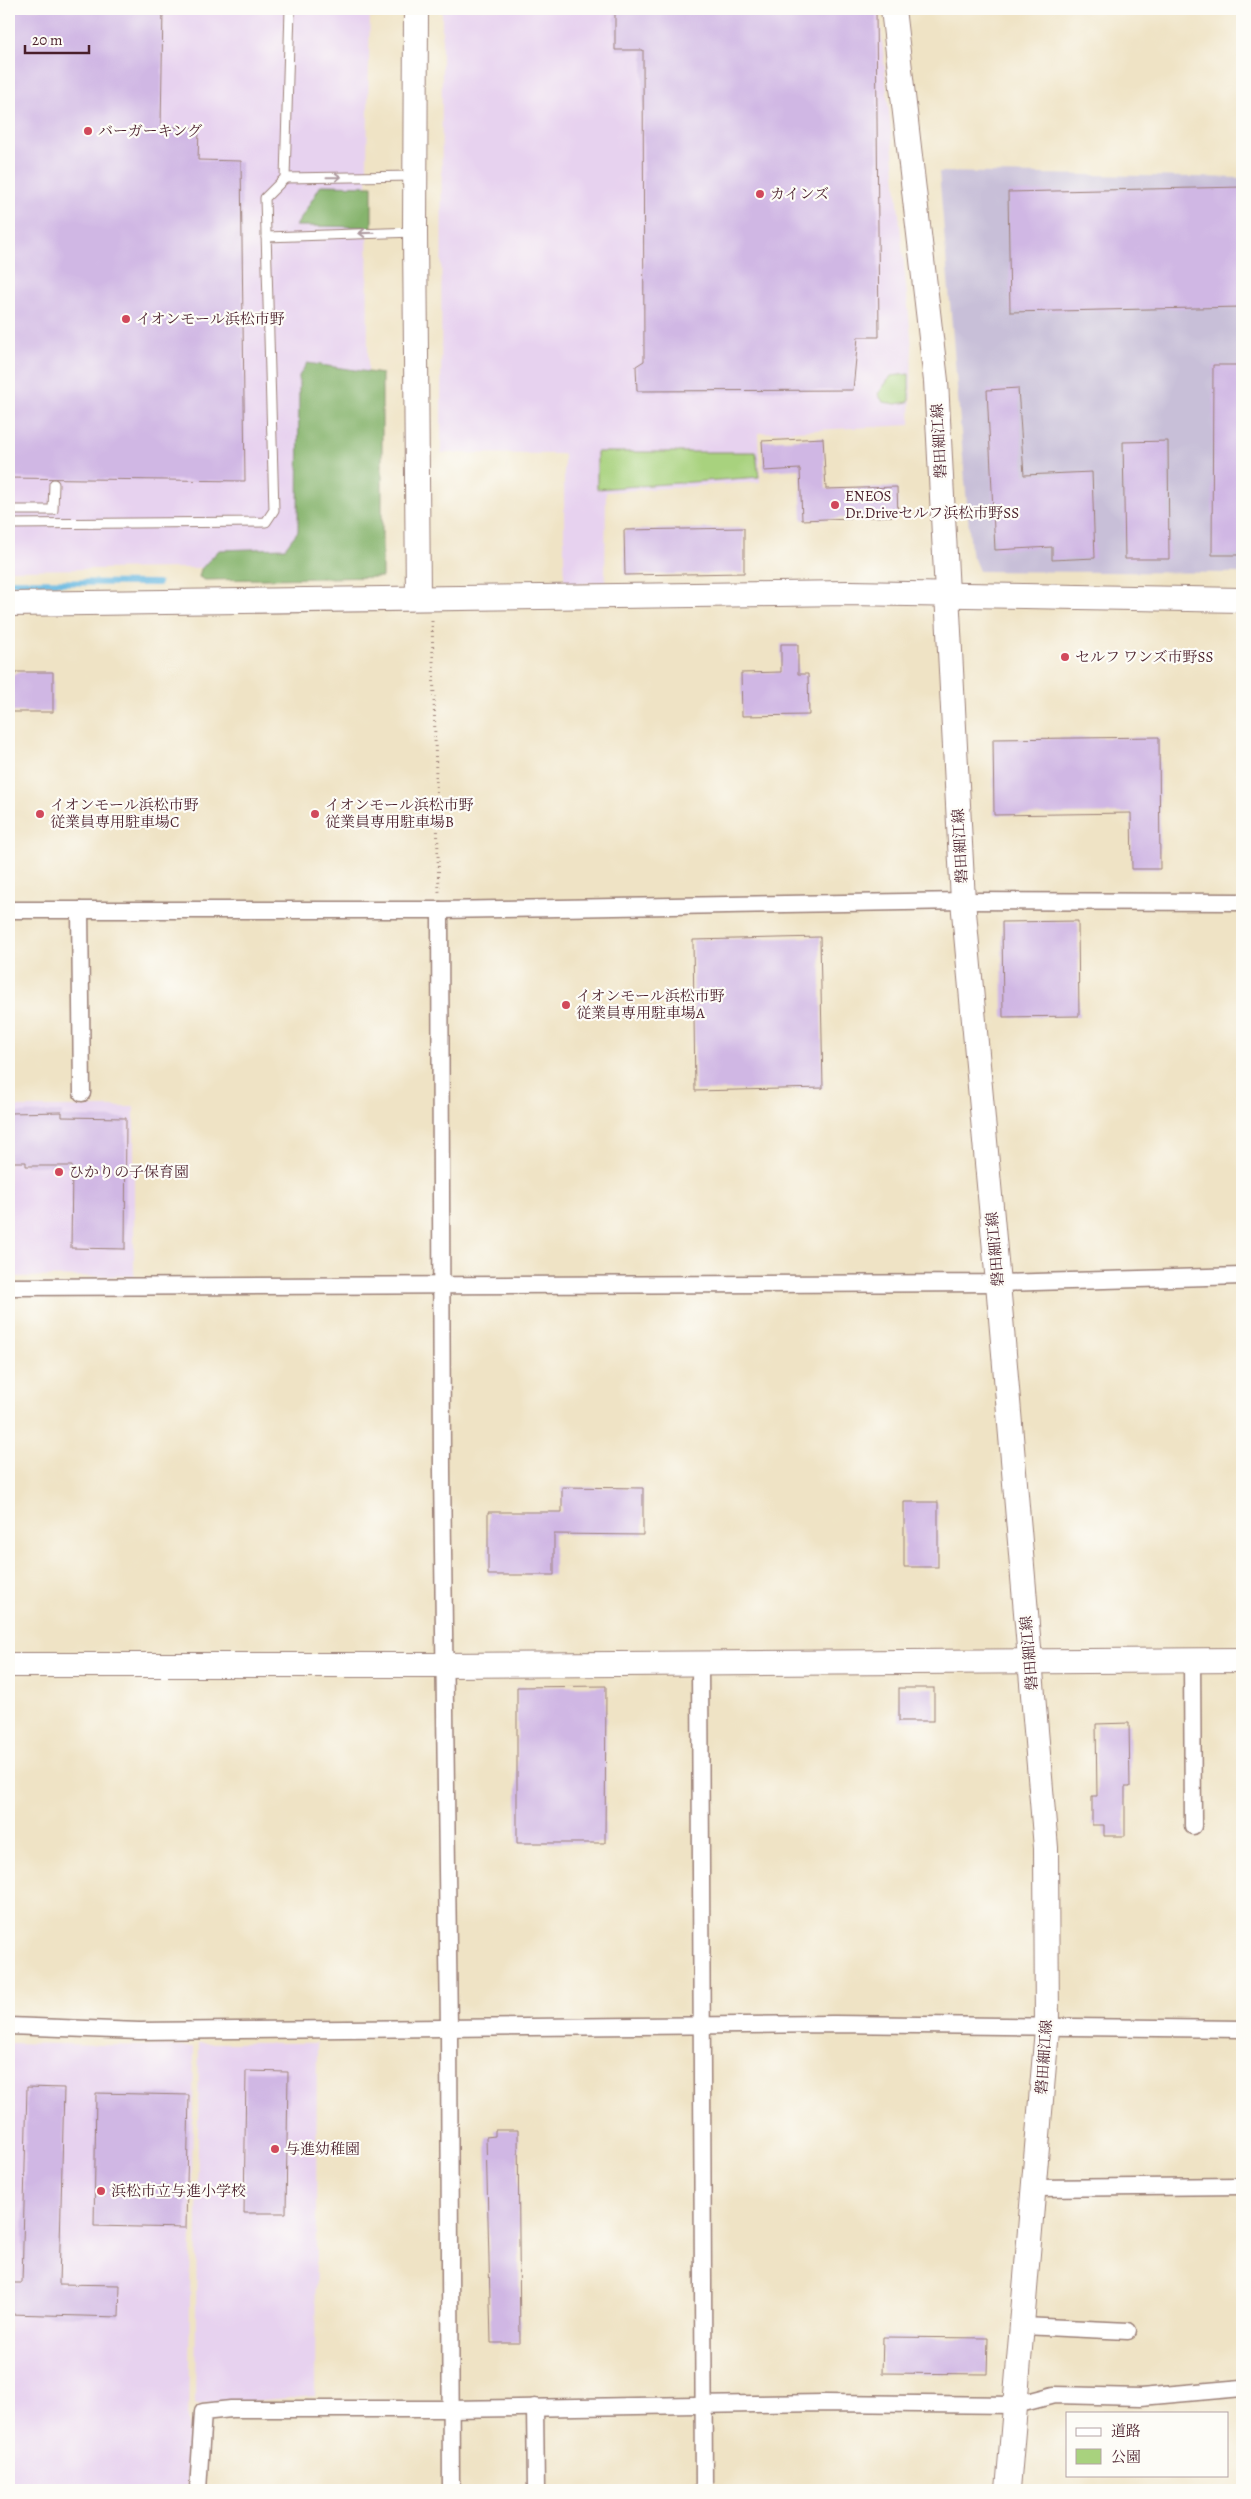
<svg xmlns="http://www.w3.org/2000/svg" width="1251" height="2499" viewBox="0 0 1251 2499" font-family="Alegreya,'Noto Serif JP',serif">
  <rect width="100%" height="100%" fill="#fdfcf7"/>
  <filter id="ink" filterUnits="userSpaceOnUse"><feTurbulence type="fractalNoise" baseFrequency=".02" numOctaves="2"/><feDisplacementMap in="SourceGraphic" scale="10" xChannelSelector="R" yChannelSelector="G"/><feConvolveMatrix kernelMatrix="1 2 1 2 8 2 1 2 1" color-interpolation-filters="sRGB"/></filter>
  <filter id="wash" filterUnits="userSpaceOnUse"><feTurbulence type="fractalNoise" baseFrequency=".0096" numOctaves="4" result="noise"/><feDisplacementMap in="SourceGraphic" scale="20" xChannelSelector="R" yChannelSelector="G"/><feGaussianBlur stdDeviation="1.12" result="paint"/><feColorMatrix in="noise" values="0 0 0 0 0 0 0 0 0 0 0 0 0 0 0 0 0 1.4 0 .05"/><feComposite in="paint" operator="in"/></filter>
  <g filter="url(#wash)">
    <rect width="100%" height="100%" fill="#efe3c5"/>
    <g fill="#e7d2ef">
      <path d="M9,9H370L367,162L369,566L9,570Z"/>
      <path d="M442,9H879L912,347L910,425L758,433L760,482L606,492L605,582L564,585V454L441,453Z"/>
      <path d="M9,1107H134V1276L9,1277Z"/>
      <path d="M9,2043L194,2047L187,2490H9Z"/>
      <path d="M199,2043H317L315,2396L195,2405Z"/>
    </g>
    <path fill="#c8bfd8" d="M939,172L1242,178V573L979,571L971,552Z"/>
    <g fill="#a8d27e" stroke="#797854">
      <path d="M909,374V402L896,404L883,402L878,394L891,376Z"/>
      <path d="M597,452H756L759,477L597,489Z"/>
    </g>
    <g fill="#86b46d" stroke="#686a4c">
      <path d="M321,185L372,186V227L296,226Z"/>
      <path d="M307,363L382,374V577L205,580L199,577L201,569L219,550L285,548L298,531L299,376Z"/>
    </g>
    <g fill="none" stroke-linecap="round" stroke-linejoin="round">
      <path stroke="#66b8e1" stroke-width="6" d="M9,582L158,583"/>
    </g>
    <g id="blocks">
      <g fill="#d0b7e4">
        <path d="M9,9H163L161,127L199,128L198,160L241,161L245,481L9,478Z"/>
        <path d="M615,9H876L879,337H858L853,390L637,391L636,366L644,361L643,50H615Z"/>
        <path d="M1242,187V307L1010,312L1008,192Z"/>
        <path d="M1213,365H1242V555H1212Z"/>
        <path d="M1018,388L1024,475L1092,472L1095,558L1052,560V547L995,550L987,390Z"/>
        <path d="M823,438L826,489L897,487L898,516L802,520L800,469L764,471L762,441Z"/>
        <path d="M1168,441L1169,559H1125L1123,442Z"/>
        <path d="M744,528V573L625,575L624,530Z"/>
        <path d="M781,644H798V674H808L809,715L742,716L741,673L781,672Z"/>
        <path d="M16,672H53V712H9V674H16Z"/>
        <path d="M1159,737L1160,869H1132L1131,813L994,815L993,739Z"/>
        <path d="M1078,921L1079,1016L1003,1017L1002,922Z"/>
        <path d="M820,937L823,1088L695,1091L693,940Z"/>
        <path d="M62,1112V1117L126,1118L125,1249L71,1248L72,1166H26V1162H9V1113Z"/>
        <path d="M562,1487L643,1488V1535L554,1534V1575H488V1512H562Z"/>
        <rect x="904" y="1502" width="34" height="65"/>
        <path d="M606,1686L605,1843H517V1687Z"/>
        <rect x="899" y="1688" width="35" height="33"/>
        <path d="M1129,1723L1130,1787H1125V1836H1104V1825H1092V1796H1097L1096,1724Z"/>
        <path d="M246,2071L288,2072L286,2213H244Z"/>
        <path d="M27,2087L64,2088L59,2284L120,2285L119,2317L9,2314V2283H22Z"/>
        <path d="M96,2093L189,2095L186,2228L94,2226Z"/>
        <path d="M495,2130H518L520,2343H491L486,2137L495,2136Z"/>
        <path d="M883,2337L988,2338L987,2374L882,2373Z"/>
      </g>
    </g>
  </g>
  <g filter="url(#ink)">
    <use href="#blocks" fill-opacity="0" stroke="#9c8178" stroke-width="1"/>
    <g fill="none" stroke-linecap="round" stroke-linejoin="round">
      <defs>
        <g id="lane">
          <path d="M285,178L415,176"/>
          <path d="M266,237L415,232"/>
          <path d="M9,510H53L54,484"/>
          <path d="M9,524L266,522L274,510L265,198L285,178L290,9"/>
        </g>
        <g id="street">
          <path d="M9,910H440L963,901L1242,902"/>
          <path d="M80,910L82,1093"/>
          <path d="M440,910L442,1471L449,2029L451,2490"/>
          <path d="M9,1287L998,1283L1242,1276"/>
          <path d="M1192,1661L1193,1826"/>
          <path d="M700,1664L704,2490"/>
          <path d="M9,2026L139,2031L834,2024L1242,2029"/>
          <path d="M1035,2188L1242,2186"/>
          <path d="M1023,2326L1128,2331"/>
          <path d="M535,2407L536,2490"/>
          <path d="M198,2490L203,2412L231,2409H451L824,2403L1016,2405L1054,2395L1141,2397L1242,2388"/>
        </g>
        <g id="secondary">
          <path d="M416,9L415,232L418,598"/>
          <path d="M893,9L936,381L963,901L998,1283L1046,1848L1047,2029L1008,2490"/>
          <path d="M9,604L850,593L1242,600"/>
          <path d="M9,1665H443L1242,1660"/>
        </g>
      </defs>
      <use href="#lane" stroke="#9c8178" stroke-width="11"/>
      <use href="#street" stroke="#9c8178" stroke-width="19"/>
      <use href="#secondary" stroke="#9c8178" stroke-width="26"/>
      <path stroke="#9c8178" stroke-width="3" stroke-dasharray="1 4" stroke-linecap="butt" d="M432,621L439,892"/>
      <use href="#lane" stroke="#fff" stroke-width="9"/>
      <use href="#street" stroke="#fff" stroke-width="16"/>
      <use href="#secondary" stroke="#fff" stroke-width="24"/>
    </g>
    <defs><path id="oneway-shaft" d="M-6 0H5M1.5-3L5.5 0L1.5 3" fill="none" stroke-width="1.6" stroke-linecap="round" stroke-linejoin="round" transform="scale(1.25)"/></defs>
    <g stroke="#ae9aa0">
      <use href="#oneway-shaft" transform="translate(334 177) rotate(-1)"/>
      <use href="#oneway-shaft" transform="translate(366 233) rotate(178)"/>
    </g>
  </g>
  <g fill="#d1495b" stroke="#fdfcf7" stroke-width="2">
    <circle cx="88" cy="131" r="5"/>
    <circle cx="760" cy="194" r="5"/>
    <circle cx="126" cy="319" r="5"/>
    <circle cx="835" cy="505" r="5"/>
    <circle cx="1065" cy="657" r="5"/>
    <circle cx="40" cy="814" r="5"/>
    <circle cx="315" cy="814" r="5"/>
    <circle cx="566" cy="1005" r="5"/>
    <circle cx="59" cy="1172" r="5"/>
    <circle cx="275" cy="2149" r="5"/>
    <circle cx="101" cy="2191" r="5"/>
  </g>
  <g text-anchor="middle" stroke-width="4.5" stroke-linejoin="round" paint-order="stroke">
    <g font-size="15" fill="#4a1f2b" stroke="#fdfcf7" text-anchor="start">
      <text x="98" y="136">バーガーキング</text>
      <text x="770" y="199">カインズ</text>
      <text x="136" y="324">イオンモール浜松市野</text>
      <text x="845" y="501">ENEOS<tspan x="845" dy="17">Dr.Driveセルフ浜松市野SS</tspan></text>
      <text x="1075" y="662">セルフ ワンズ市野SS</text>
      <text x="50" y="810">イオンモール浜松市野<tspan x="50" dy="17">従業員専用駐車場C</tspan></text>
      <text x="325" y="810">イオンモール浜松市野<tspan x="325" dy="17">従業員専用駐車場B</tspan></text>
      <text x="576" y="1001">イオンモール浜松市野<tspan x="576" dy="17">従業員専用駐車場A</tspan></text>
      <text x="69" y="1177">ひかりの子保育園</text>
      <text x="285" y="2154">与進幼稚園</text>
      <text x="111" y="2196">浜松市立与進小学校</text>
    </g>
    <g font-size="15" fill="#4a1f2b" stroke="#fdfcf7">
      <text transform="translate(939 441) rotate(-93)" y="5">磐田細江線</text>
      <text transform="translate(960 846) rotate(-93)" y="5">磐田細江線</text>
      <text transform="translate(995 1249) rotate(-95)" y="5">磐田細江線</text>
      <text transform="translate(1029 1653) rotate(-95)" y="5">磐田細江線</text>
      <text transform="translate(1044 2057) rotate(-86)" y="5">磐田細江線</text>
    </g>
  </g>
  <rect width="1251" height="2499" fill="none" stroke="#fdfcf7" stroke-width="30"/>
  <rect x="1066" y="2412" width="162" height="65" fill="#fdfcf7" stroke="#b5a4a5"/>
  <rect x="1076" y="2428" width="25" height="8" fill="#ffffff" stroke="#b5a4a5"/>
  <text x="1111" y="2436" font-size="15" fill="#4a1f2b">道路</text>
  <rect x="1076" y="2449" width="25" height="15" fill="#a8d27e" stroke="#b5a4a5"/>
  <text x="1111" y="2462" font-size="15" fill="#4a1f2b">公園</text>
  <path d="M25 45v8h64v-8" fill="none" stroke="#4a1f2b" stroke-width="2.5"/>
  <text x="32" y="45" font-size="15" fill="#4a1f2b" stroke="#fdfcf7" stroke-width="4" paint-order="stroke">20 m</text>
</svg>
